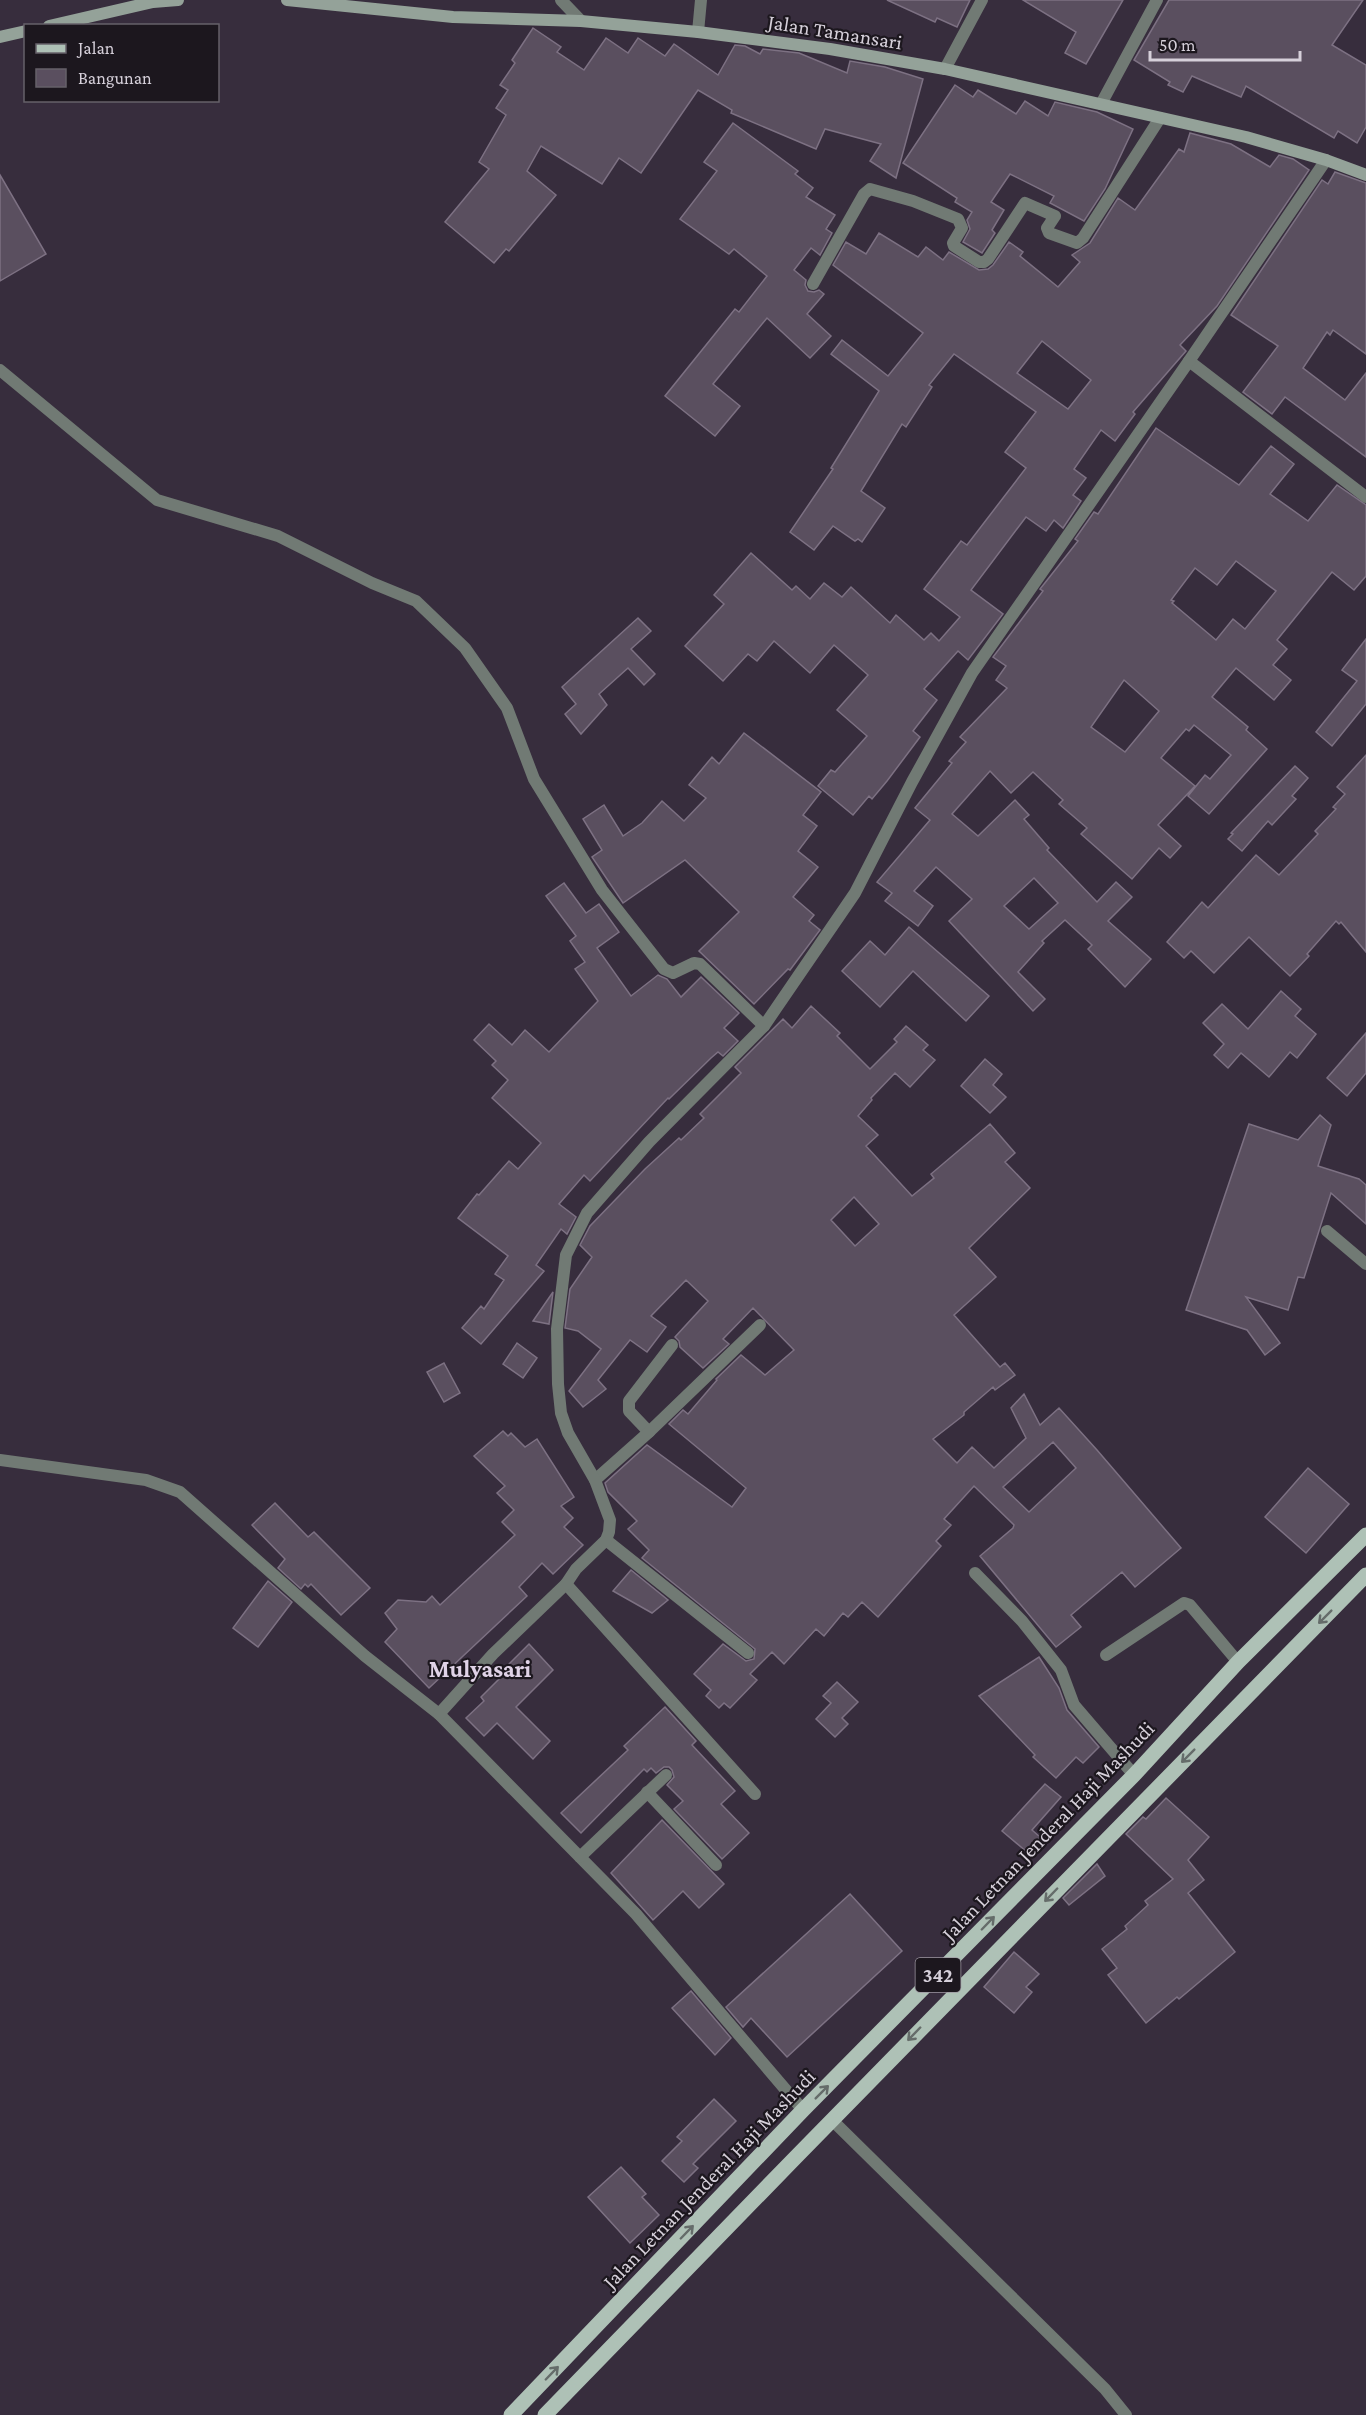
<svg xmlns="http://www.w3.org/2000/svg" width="1366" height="2415" viewBox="0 0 1366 2415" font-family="'Crimson Pro',serif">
  <rect width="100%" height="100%" fill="#372d3d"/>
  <g fill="#5a4f5f" stroke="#7d7183" stroke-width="1.5" fill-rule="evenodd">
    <path d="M887,0H970L957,27L937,18L935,22Z"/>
    <path d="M1023,0H1123L1086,64L1065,53L1076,32Z"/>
    <path d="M1169,0H1363L1332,45L1366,65V127L1357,143L1338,131L1334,138L1246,86L1241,97L1192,76L1183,92L1168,85L1170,82L1134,60Z"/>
    <path d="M533,28L561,47L557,52L584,70L606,38L628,53L638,38L665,56L674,44L718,75L735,45L745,46L760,54L763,49L799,53L847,73L850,61L885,67L923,79L896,178L870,161L881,144L825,129L816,149L731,113L732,110L698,90L641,173L619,158L602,184L541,146L527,171L556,195L509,251L506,249L494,263L445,222L489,169L479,162L506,115L496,108L508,90L500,85L515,63L512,60Z"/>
    <path d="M955,85L973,97L978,90L1016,114L1025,101L1048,116L1055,102L1097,112L1133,129L1105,189L1084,221L1050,203L1054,196L1010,174L991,202L1004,210L992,230L995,233L982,253L963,242L970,229L967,220L972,212L955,202L957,198L903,163Z"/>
    <path d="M733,123L798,171L795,174L813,188L806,197L835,215L826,229L832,233L820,255L811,248L794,270L806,280L805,285L808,291L814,292L819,290L824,294L807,314L831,336L810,358L767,318L713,384L740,406L715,436L665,396L735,309L739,312L767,276L734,249L729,254L680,219L717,171L704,162Z"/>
    <path d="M1190,133L1231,144L1270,167L1279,155L1293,159L1309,170L1217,306L1180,345L1186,351L1133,412L1135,414L1115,441L1101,430L1074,469L1086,478L1073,495L1081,501L1063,528L1054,520L1046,531L1026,517L971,590L1003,614L968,660L958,651L924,689L937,700L913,731L920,737L887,781L872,799L869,796L853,815L818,786L831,770L835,772L867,736L837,710L868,675L834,645L810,673L774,641L757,661L748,654L723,681L685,646L724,604L714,595L751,553L792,590L796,586L810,599L824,583L842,597L851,587L890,623L896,615L924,640L931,633L939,641L960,617L924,589L961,541L967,545L1026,468L1005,452L1036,412L954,354L929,385L932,387L906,427L902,424L861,491L885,508L862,542L858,539L855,541L833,526L814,550L790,532L833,469L831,468L879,391L831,354L842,340L888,376L923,333L833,265L846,242L866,254L879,233L918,257L926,247L943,260L949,252L979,270L988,269L993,265L1009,242L1023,252L1020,256L1058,287L1080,262L1072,255L1090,243L1118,198L1135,210L1179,149L1184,152ZM1042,341L1091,380L1068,409L1017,373Z"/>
    <path d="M1335,172L1366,183V354L1333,330L1330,335L1327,332L1303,368L1345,400L1366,373V457L1285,397L1272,414L1243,392L1278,346L1231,315L1322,180L1328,184Z"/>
    <path d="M0,175L46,254L0,281Z"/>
    <path d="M1156,428L1239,485L1271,446L1294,464L1270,494L1308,521L1337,485L1366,505V576L1354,590L1332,572L1277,640L1287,649L1273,665L1291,680L1274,700L1236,668L1212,697L1248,727L1246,730L1267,749L1209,814L1188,796L1205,775L1210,779L1231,755L1194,725L1189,731L1186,729L1161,758L1195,786L1158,825L1181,846L1170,858L1159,848L1132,879L1081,834L1087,828L1059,804L1063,800L1033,772L1011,793L990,771L952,814L978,836L1015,800L1029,815L1024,819L1049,848L1047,850L1097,902L1116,882L1132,897L1108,921L1151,959L1125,987L1088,949L1092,945L1065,920L1042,941L1044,943L1018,972L1045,999L1033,1011L949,921L972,899L936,867L914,891L933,906L918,926L885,901L892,893L877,882L930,820L915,808L952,763L949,761L966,742L960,737L1007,688L996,680L1006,666L993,657L1043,591L1040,589L1048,579L1078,541L1075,539L1094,512L1098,514ZM1236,561L1276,591L1245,629L1233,619L1216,640L1172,603L1174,601L1171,600L1195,568L1217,585ZM1124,680L1159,711L1125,752L1091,727ZM1034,878L1058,903L1029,929L1004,906Z"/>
    <path d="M638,618L651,631L631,649L655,674L644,685L628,668L599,694L607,705L581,734L565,714L576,704L562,687Z"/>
    <path d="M1366,639V704L1332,746L1316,732L1357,681L1342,670Z"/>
    <path d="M744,733L821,792L803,815L817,826L798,851L818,867L793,897L814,915L809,921L820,930L790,970L788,969L754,1004L699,951L739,912L685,860L623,903L592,857L602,850L583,819L604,805L623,836L642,823L662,801L684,821L706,798L689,785L712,757L719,764Z"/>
    <path d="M1366,755V952L1341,922L1339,924L1336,921L1307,954L1309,956L1290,976L1249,937L1214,973L1191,951L1184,958L1167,942L1202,902L1208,908L1256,855L1279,875L1318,834L1315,831L1336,809L1333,807L1345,794L1337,787Z"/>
    <path d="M1295,766L1308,778L1292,796L1296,799L1272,825L1268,821L1242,851L1228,839L1233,834L1231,833Z"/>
    <path d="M564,883L586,913L599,904L619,932L597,948L631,996L658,975L667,979L681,997L701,977L739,1013L724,1028L738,1041L723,1056L718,1052L711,1058L669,1099L668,1098L590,1181L584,1175L559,1204L576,1217L567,1234L561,1229L536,1265L544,1271L481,1344L462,1328L481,1306L484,1309L504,1280L495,1274L508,1256L458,1218L477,1194L479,1195L509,1161L518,1169L541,1143L492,1098L508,1080L492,1065L496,1061L474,1040L489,1024L512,1045L525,1030L549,1052L598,1001L575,969L585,962L570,941L576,936L546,896Z"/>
    <path d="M909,927L989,996L966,1021L913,971L880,1007L842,971L870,941L885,955Z"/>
    <path d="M1281,991L1301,1009L1295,1016L1316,1034L1297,1058L1290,1052L1269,1077L1241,1053L1228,1068L1214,1055L1224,1044L1203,1023L1222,1004L1248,1029Z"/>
    <path d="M811,1006L840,1033L837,1036L870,1069L897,1042L894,1039L906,1026L928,1045L923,1050L935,1060L910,1087L895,1073L871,1098L872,1100L858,1116L878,1135L866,1146L912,1196L934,1178L931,1174L990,1124L1015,1153L1005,1162L1030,1188L969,1248L996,1277L954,1315L1000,1367L1005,1363L1015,1375L995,1390L993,1387L964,1412V1415L933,1439L957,1463L972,1447L994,1468L1026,1438L1011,1408L1024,1394L1040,1425L1059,1408L1097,1450L1181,1548L1135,1587L1122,1572L1071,1615L1081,1627L1056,1647L980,1556L1013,1528L1014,1525L974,1486L944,1519L951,1525L936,1541L941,1546L878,1617L862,1602L848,1617L843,1613L824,1636L816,1629L784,1664L772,1652L750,1674L757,1680L730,1708L724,1703L719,1708L706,1696L711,1690L694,1674L723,1644L746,1661L754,1659L755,1649L642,1558L649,1550L628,1529L637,1521L608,1492L605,1483L647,1445L732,1507L746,1488L669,1424L683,1410L688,1414L717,1380L716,1379L741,1355L765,1375L794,1350L753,1308L723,1339L729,1344L703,1368L680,1347L679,1341L675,1337L708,1301L686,1280L651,1316L666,1327L647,1352L630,1340L598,1380L606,1389L583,1407L569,1391L601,1349L578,1331L565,1328L570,1289L592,1257L580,1245L590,1226L645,1169L679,1138L681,1140L704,1118L700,1114L741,1073L735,1067L783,1019L792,1028ZM854,1197L879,1224L855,1246L831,1220ZM1053,1442L1076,1468L1029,1512L1003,1487Z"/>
    <path d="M1366,1033V1073L1347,1096L1327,1078Z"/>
    <path d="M985,1059L1002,1074L993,1085L1006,1097L990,1113L961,1086Z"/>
    <path d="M1320,1115L1331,1125L1318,1166L1359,1179L1366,1185V1224L1331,1193L1304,1278L1298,1277L1288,1310L1246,1297L1280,1343L1265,1355L1247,1330L1186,1310L1249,1124L1298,1140Z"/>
    <path d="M553,1292L549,1324L533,1321Z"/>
    <path d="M517,1343L537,1358L523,1378L503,1364Z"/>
    <path d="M444,1363L460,1393L444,1402L427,1372Z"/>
    <path d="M503,1431L508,1436L511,1433L525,1447L537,1439L574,1497L561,1506L573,1518L564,1527L583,1545L553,1574L542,1563L519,1587L527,1596L429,1688L385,1642L397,1629L385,1613L398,1600L426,1602L432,1596L440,1605L515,1535L502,1522L514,1510L497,1493L505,1486L474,1456Z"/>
    <path d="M1308,1468L1349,1504L1306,1553L1265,1517Z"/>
    <path d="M275,1503L308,1537L314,1532L370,1588L341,1615L311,1584L308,1587L305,1584L301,1589L278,1568L285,1559L252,1525Z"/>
    <path d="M631,1570L668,1600L652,1613L613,1591Z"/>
    <path d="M268,1581L292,1602L258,1647L233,1628Z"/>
    <path d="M529,1644L553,1670L516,1707L550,1741L533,1759L497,1723L484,1736L466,1718L484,1701L481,1697L499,1679L496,1677Z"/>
    <path d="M1039,1657L1059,1688L1067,1710L1099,1747L1083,1763L1076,1757L1056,1778L1033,1757L1035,1755L979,1696Z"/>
    <path d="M837,1682L858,1702L842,1718L848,1724L835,1737L816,1719L831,1703L823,1696Z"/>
    <path d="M665,1707L696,1741L692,1745L735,1791L721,1804L749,1833L722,1859L674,1809L683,1801L667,1785L674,1777L672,1770L669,1767H664L656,1773L651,1768L647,1772L644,1769L581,1833L561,1813L628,1750L624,1746Z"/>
    <path d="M1045,1784L1061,1797L1032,1830L1040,1837L1027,1852L1002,1831Z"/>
    <path d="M1166,1798L1209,1837L1188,1860L1204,1880L1188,1893L1235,1952L1179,1999L1177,1997L1146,2023L1108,1975L1117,1968L1102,1949L1127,1929L1125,1926L1148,1905L1145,1901L1173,1879L1126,1834L1143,1817L1146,1819Z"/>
    <path d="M662,1820L724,1884L699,1908L683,1891L653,1920L611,1873Z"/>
    <path d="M1097,1864L1105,1876L1069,1905L1063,1898Z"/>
    <path d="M850,1894L902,1951L787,2057L751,2018L743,2027L726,2007Z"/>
    <path d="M1014,1952L1039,1974L1026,1987L1032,1992L1014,2013L984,1987Z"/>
    <path d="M691,1991L731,2038L715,2055L672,2008Z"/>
    <path d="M714,2099L736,2121L693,2164L698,2168L684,2182L662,2161L682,2141L677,2137Z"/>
    <path d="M621,2167L646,2194L642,2197L659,2215L630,2243L588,2197Z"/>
  </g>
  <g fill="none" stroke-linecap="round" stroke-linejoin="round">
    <g stroke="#717a74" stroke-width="12">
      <path d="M1327,1231L1366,1264"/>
      <path d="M1106,1655L1184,1603L1190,1605L1238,1662"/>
    </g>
    <g stroke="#717a74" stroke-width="12">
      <path d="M561,0L581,21"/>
      <path d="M698,32L701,0"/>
      <path d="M945,69L982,0"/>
      <path d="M1101,104L1157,0"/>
      <path d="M813,284L864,194L870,189L913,201L958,219L962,228L953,243L954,246L979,262H984L988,259L1025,203L1055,216L1047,228L1049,233L1077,243L1083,238L1160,118"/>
      <path d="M1189,361L1366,497"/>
      <path d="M0,370L157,500L278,536L372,583L416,601L465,648L507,708L534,779L602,890L664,969L673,973L694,963L700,964L764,1026"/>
      <path d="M649,1432L629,1411V1401L672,1345"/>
      <path d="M0,1460L146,1480L180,1492L365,1656L439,1714L636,1914L803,2110"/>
      <path d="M595,1480L649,1432L760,1325"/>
      <path d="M606,1540L748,1653"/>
      <path d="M975,1573L1022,1621L1061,1670L1074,1705L1134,1775"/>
      <path d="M566,1584L755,1794"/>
      <path d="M439,1714L493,1654L566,1584L576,1569L606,1540L609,1532L610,1520L595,1480L568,1433L561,1413L558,1384L557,1329L566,1255L587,1213L649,1142L764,1026L855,893L912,782L972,673L1189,361L1326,160"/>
      <path d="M647,1792L716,1865"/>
      <path d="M580,1857L666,1775"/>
      <path d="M833,2121L1105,2389L1126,2415"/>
    </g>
    <g stroke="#94a299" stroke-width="12">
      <path d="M287,0L453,17L581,21L698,32L830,49L945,69L1246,137L1326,160L1366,175"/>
      <path d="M49,26L153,2L178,0"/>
      <path d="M0,37L26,31"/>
    </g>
    <g stroke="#aec1b6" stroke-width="15">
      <path d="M511,2415L803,2110L1134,1775L1238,1662L1366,1535"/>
      <path d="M545,2415L793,2160L1366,1575"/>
    </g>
  </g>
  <defs><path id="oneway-shaft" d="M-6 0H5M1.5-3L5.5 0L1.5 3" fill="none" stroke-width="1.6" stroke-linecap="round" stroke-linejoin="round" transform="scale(1.5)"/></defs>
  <g stroke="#656c6a">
    <use href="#oneway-shaft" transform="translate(1325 1617) rotate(135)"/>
    <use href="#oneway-shaft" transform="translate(1188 1756) rotate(135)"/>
    <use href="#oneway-shaft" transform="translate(1051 1895) rotate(134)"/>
    <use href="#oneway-shaft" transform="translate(988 1923) rotate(-46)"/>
    <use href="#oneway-shaft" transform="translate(914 2034) rotate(134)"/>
    <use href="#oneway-shaft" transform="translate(822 2092) rotate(-45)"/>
    <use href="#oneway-shaft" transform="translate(687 2232) rotate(-46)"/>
    <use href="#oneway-shaft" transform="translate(552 2373) rotate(-46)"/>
  </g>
  <g text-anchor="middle" stroke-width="4.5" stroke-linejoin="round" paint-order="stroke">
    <rect fill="#1c171e" stroke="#9e98a2" stroke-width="1.5" x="915.5" y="1958" width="45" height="34" rx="4.5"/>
    <g font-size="20" font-weight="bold" fill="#d6d0da">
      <text x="938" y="1982">342</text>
    </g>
    <g font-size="21" fill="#d6d0da" stroke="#1c171e">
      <text transform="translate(835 32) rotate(9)" y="7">Jalan Tamansari</text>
      <text transform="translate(1048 1831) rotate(-46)" y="7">Jalan Letnan Jenderal Haji Mashudi</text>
      <text transform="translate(709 2179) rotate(-46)" y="7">Jalan Letnan Jenderal Haji Mashudi</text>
    </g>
    <g font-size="24" font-weight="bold" fill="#e0d3e7" stroke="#1c171e">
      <text x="480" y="1677">Mulyasari</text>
    </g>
  </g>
  <rect x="24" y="24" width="195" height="78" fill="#1c171e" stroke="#666169" stroke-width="1.5"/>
  <rect x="36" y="44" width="30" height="9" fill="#aec1b6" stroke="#666169" stroke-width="1.5"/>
  <text x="78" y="54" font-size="18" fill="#d6d0da">Jalan</text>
  <rect x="36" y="69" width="30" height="18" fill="#5a4f5f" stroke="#666169" stroke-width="1.5"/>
  <text x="78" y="84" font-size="18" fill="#d6d0da">Bangunan</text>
  <path d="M1150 51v9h150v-9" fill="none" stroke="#d6d0da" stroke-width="3"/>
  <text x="1159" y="51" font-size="18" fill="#d6d0da" stroke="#1c171e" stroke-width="4.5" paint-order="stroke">50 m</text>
</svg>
